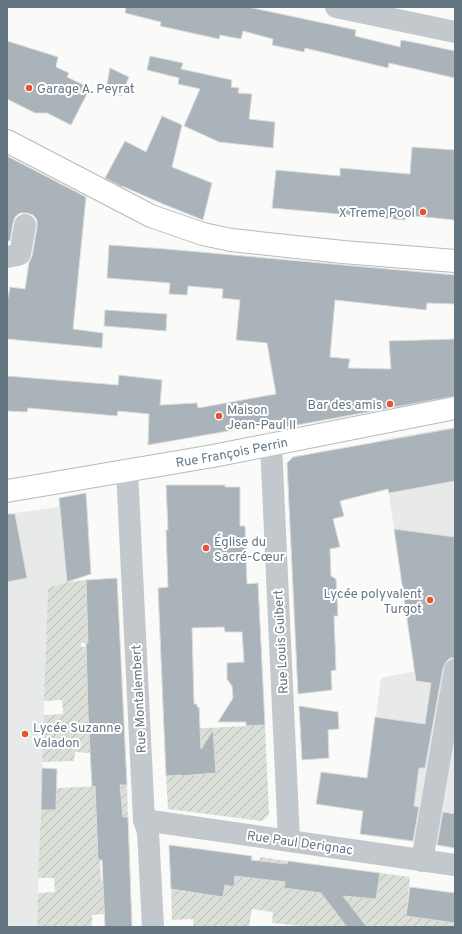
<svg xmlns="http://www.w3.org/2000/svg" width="462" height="934" viewBox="0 0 462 934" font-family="Overpass,sans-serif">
  <defs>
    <pattern id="garden-furrows" width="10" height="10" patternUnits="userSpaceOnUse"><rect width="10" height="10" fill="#dadfd7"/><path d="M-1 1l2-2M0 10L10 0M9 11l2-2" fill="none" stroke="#b4b9b4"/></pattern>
  </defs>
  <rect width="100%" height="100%" fill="#fafaf8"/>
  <g fill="#e8e9e9">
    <path d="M455,427V848L360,834L381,678L415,671L381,440Z"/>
    <path d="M59,507L67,582L48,588L37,927H7V514Z"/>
  </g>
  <g fill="url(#garden-furrows)">
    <path d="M96,579L88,643H81V647H86L87,672L123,703L124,719L91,753L75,752L74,761L42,762L44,715L63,714L62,700L44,701L48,588L67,582Z"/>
    <path d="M265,725L269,815L262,821L168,809L166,776L201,775L214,746H199L189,729Z"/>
    <path d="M127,785L128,817H123L122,808L96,809L98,860H100L101,880L131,879V889L104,890L105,914L92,915V927H37L38,893L55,892L54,878H38L41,810H56L57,788Z"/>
    <path d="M260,857L288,861L284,888L337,895L341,868L357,870L353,897L376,899L380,873L410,877L406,916L455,923V927H367L345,899L347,927H311L272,923L273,912L252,909L249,926L262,927H193V919L172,920L171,889L185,892L188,876L213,895L223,897L225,885L234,887L235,876L257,878Z"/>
  </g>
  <g fill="#aab3b9" stroke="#dcdcda">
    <path d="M126,7H248L356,30L355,36L400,47L401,40L417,43L455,51V78L389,63L388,68L305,48L304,52L272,45L273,39L243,31L241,39L220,35L219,39L160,26L161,22L125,13Z"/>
    <path d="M7,41L58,57L56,67L69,73L67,77L90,88L71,125L47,113H35L7,99Z"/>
    <path d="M150,56L183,63L181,69L232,80L231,87L239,88L238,93L252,94L249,119L275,122L273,148L219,142L184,126L200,89L178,84L179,78L147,70Z"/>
    <path d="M110,68L129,77L121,96L106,89Z"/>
    <path d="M162,116L182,125L172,167L212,183L203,220L163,204L122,186V187L105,178L125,141L146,152Z"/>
    <path d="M412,147L455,150V220L405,215V220L272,208L276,170L340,176V168L410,174Z"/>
    <path d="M7,156L86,197L73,329L103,333L102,348L7,339V302L10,287L25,289L29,263L32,256L37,227V220L33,215L27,213H20L15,217L13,223L10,241H7Z"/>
    <path d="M109,245L166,249L455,275V304L427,303L426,310L335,300L330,357L350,359L348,368L391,369L389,341L455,339V396L281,428L280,422L148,445L149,414L118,411L117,416L28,408L27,412L7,411V376L118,385L119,375L162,380L160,405L197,403L198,408L276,394L267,343L236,340L240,300L222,298L223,289L188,286L187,295L169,294L170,283L107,278Z"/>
    <path d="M105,310L167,314L166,331L104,326Z"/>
    <path d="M455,428V481L389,493L388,489L340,501L344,516L333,519L340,547L330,549L331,576L336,579L338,616H334L336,670L331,671L332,690L298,694L287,463L293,457Z"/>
    <path d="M166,485H225V487H240V526H245L247,584L258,583L265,725L246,726V722H218L233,698L232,686L227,679V663L244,662L242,632H225L224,627L192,628L194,704H197V707H199L201,749L213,730L216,773L181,776V775L166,776L158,588L168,587L166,530H168Z"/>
    <path d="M86,493L91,574L67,582L59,498Z"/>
    <path d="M7,514H15L27,578L7,582Z"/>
    <path d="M394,529L455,537V658H450L446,662L443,668L425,768H419L414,806L419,807L413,841L360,834L363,811L316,804L321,772L367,778L375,717L425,724L431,683L416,681Z"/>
    <path d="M117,578L127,785H120L123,817H128L132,927H105L102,860H98L95,786L92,787L88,714L86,643H88L86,580Z"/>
    <path d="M299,706L338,712L339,729L328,730L329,758L302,760Z"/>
    <path d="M42,768L57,769L56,810H41Z"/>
    <path d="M443,812L455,814V848L437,845Z"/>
    <path d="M169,845L252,856L251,860L287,864L288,861L380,873L376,899L343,896L367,927H347L321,893L284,888L285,882L235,876L234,887L225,885L223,897L171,889Z"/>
    <path d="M410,887L455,893V923L406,916Z"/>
  </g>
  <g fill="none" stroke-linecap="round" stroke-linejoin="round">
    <defs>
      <g id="major">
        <path d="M7,141L151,216L203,234L231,240L343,252L455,261"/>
        <path id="s1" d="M7,491L213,456L455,408"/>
      </g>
    </defs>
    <use href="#major" stroke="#b5babe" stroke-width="24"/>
    <g stroke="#c3c8cc" stroke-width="22">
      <path d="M336,7L455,32"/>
      <path d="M7,257L18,255L20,254L25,225"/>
      <path d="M271,444L289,840"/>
      <path d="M127,470L144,820L148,832L153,927"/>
      <path d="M144,820L455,865"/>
      <path d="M422,861L455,670"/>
    </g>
    <use href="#major" stroke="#fff" stroke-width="22"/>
  </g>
  <g fill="#e4572e" stroke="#fff" stroke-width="1.5">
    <circle cx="29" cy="88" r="4"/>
    <circle cx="423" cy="212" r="4"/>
    <circle cx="390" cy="404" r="4"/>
    <circle cx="219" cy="416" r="4"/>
    <circle cx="206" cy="548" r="4"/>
    <circle cx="430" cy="600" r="4"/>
    <circle cx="25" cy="734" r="4"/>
  </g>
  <g text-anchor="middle" stroke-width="4" stroke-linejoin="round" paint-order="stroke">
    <g font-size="13" fill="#657683" stroke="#fff" text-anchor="start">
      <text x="37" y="93">Garage A. Peyrat</text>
      <text x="415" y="217" text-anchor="end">X Treme Pool</text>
      <text x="382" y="409" text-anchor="end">Bar des amis</text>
      <text x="227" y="414">Maison<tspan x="227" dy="15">Jean-Paul II</tspan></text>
      <text x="214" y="546">Église du<tspan x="214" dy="15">Sacré-Cœur</tspan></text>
      <text x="422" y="598" text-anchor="end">Lycée polyvalent<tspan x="422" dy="15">Turgot</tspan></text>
      <text x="33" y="732">Lycée Suzanne<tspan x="33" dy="15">Valadon</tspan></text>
    </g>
    <g font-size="13" fill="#657683" stroke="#fff">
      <text dy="5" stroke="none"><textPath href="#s1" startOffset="228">Rue François Perrin</textPath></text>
      <text transform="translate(280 642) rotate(-93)" y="5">Rue Louis Guibert</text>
      <text transform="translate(138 699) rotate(-93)" y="5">Rue Montalembert</text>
      <text transform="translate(300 842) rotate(8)" y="5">Rue Paul Derignac</text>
    </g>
  </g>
  <rect width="462" height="934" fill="none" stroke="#657683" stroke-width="16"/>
</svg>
